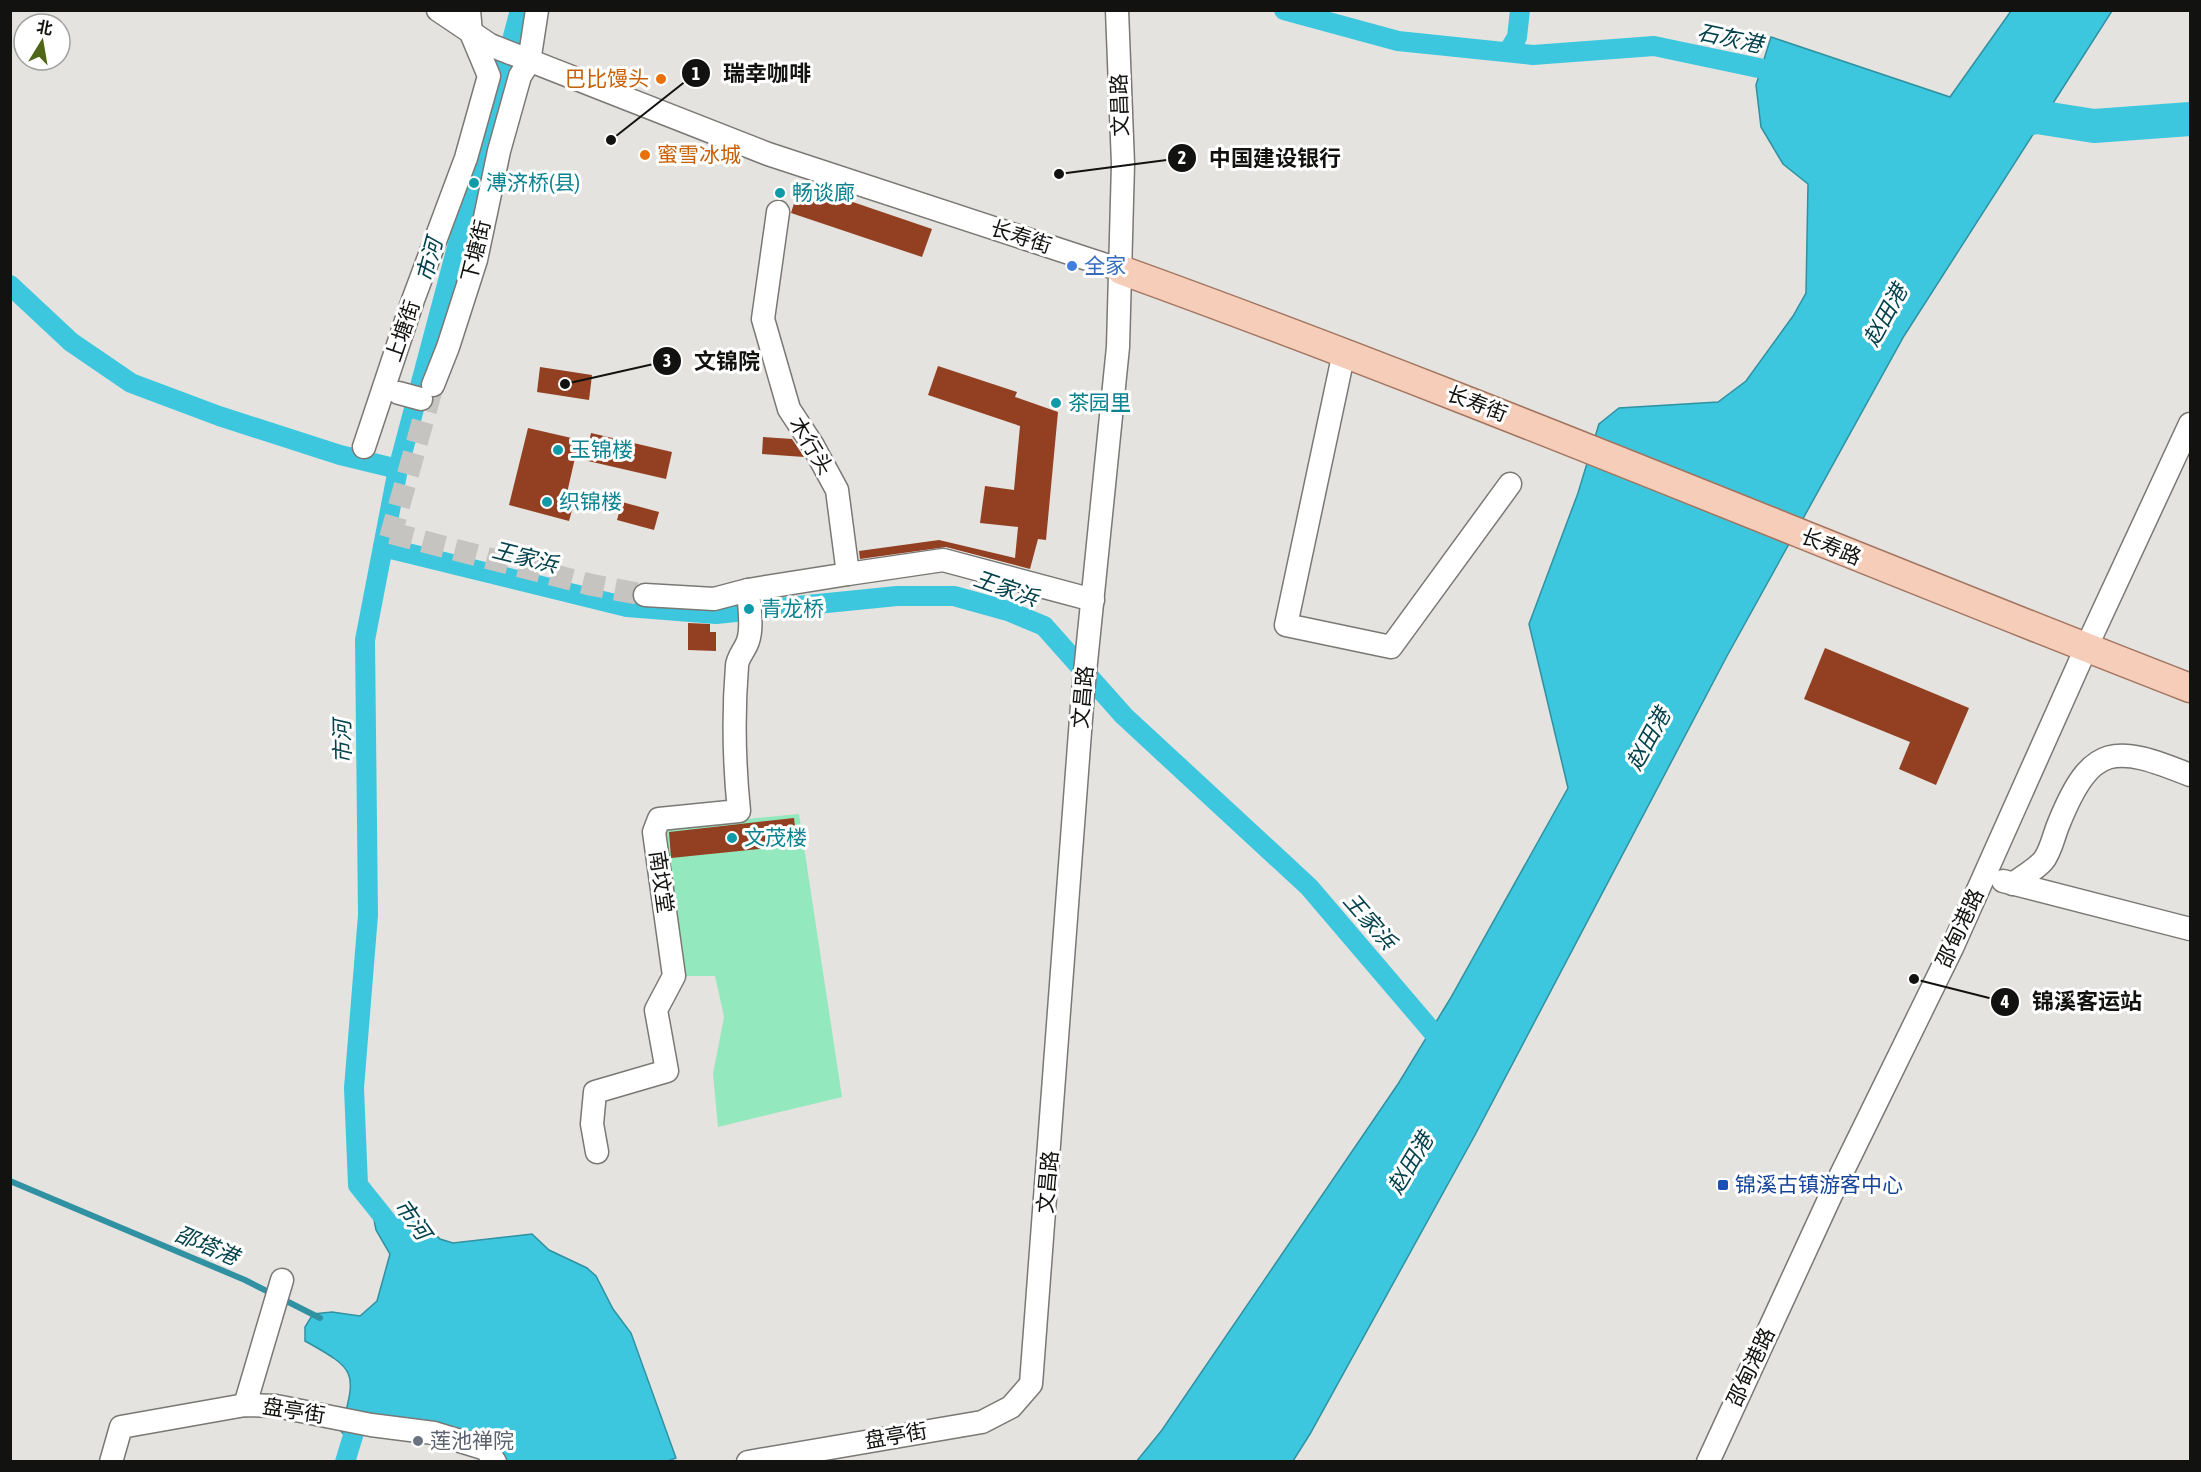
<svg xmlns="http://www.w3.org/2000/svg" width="2201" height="1472" viewBox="0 0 2201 1472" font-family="'Asap Condensed','Noto Sans SC',sans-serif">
  <rect width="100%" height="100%" fill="#e5e3df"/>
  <path fill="#94e8be" d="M799,814L842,1097L718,1127L713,1074L724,1017L715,976H679L661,827Z"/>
  <g fill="#3cc7df" stroke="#2f91a1" stroke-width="1.5">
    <path d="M2011,11H2112L1904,336L1727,656L1475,1135L1310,1434L1293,1461L1136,1462L1162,1430L1398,1084L1450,999L1568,788L1529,624L1578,493L1599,424L1619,408L1718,402L1746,381L1793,316L1806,293L1808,184L1783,164L1761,127L1756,85L1771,37L1950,97Z"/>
    <path d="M379,1209L393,1215L423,1221L440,1239L453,1243L532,1234L549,1250L587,1268L596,1276L613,1309L631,1333L676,1458L665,1462L499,1461L366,1419L360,1437L345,1436L341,1431C356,1372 359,1371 305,1341V1327L313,1314L332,1312L360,1316L377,1301L390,1254L376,1230L373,1214Z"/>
  </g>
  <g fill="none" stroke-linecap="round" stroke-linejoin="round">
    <path stroke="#2f91a1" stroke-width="6" d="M10,1181L245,1280L320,1318"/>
    <g stroke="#3cc7df" stroke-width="20">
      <path d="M1284,10L1398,41L1533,55L1654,46L1787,74"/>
      <path d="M1508,52L1517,37L1520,10"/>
      <path d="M10,285L71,342L131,383L219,416L340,455L398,469"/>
      <path d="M383,547L627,607L716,614L897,596H954L1008,611L1044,626L1124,716L1309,887L1449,1051"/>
      <path d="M394,1230L358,1185L354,1088L368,915L365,640L398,469L520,10"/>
      <path d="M345,1462L360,1413"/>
    </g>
    <path stroke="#3cc7df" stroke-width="34" d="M1997,124L2037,117L2094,126L2190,119"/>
  </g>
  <g fill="#924021">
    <path d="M800,184L932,229L922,257L791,213Z"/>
    <path d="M938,366L1017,392L1015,397L1058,412L1046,540L1038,539L1030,569L946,547L860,559L859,551L939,540L1015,558L1018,527L980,523L985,486L1014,490L1020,426L928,395Z"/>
    <path d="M540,367L592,375L589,400L537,392Z"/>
    <path d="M528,428L589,442L591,433L672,452L666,479L575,458L567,493L576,496L569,521L509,505Z"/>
    <path d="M763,437L792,439L804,457L762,454Z"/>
    <path d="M622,502L659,512L654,530L617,520Z"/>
    <path d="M688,623L710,624V632H716V651L688,650Z"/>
    <path d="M1825,648L1969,708L1936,785L1899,769L1910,742L1804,699Z"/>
    <path d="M794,818L797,845L671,858L669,832Z"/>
  </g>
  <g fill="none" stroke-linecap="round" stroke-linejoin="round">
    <g stroke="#c5c4c0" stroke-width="22" stroke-dasharray="22 11" stroke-linecap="butt">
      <path d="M391,533L592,585L645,595"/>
      <path d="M390,538L433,385"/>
    </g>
    <defs>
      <g id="minor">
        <path d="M438,10L490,45L768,154L1121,270"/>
        <path d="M1344,352L1286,625L1391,647L1510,484"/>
        <path d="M433,385L448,347L476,260L499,151L520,76L529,62L537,10"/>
        <path d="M399,393L421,399"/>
        <path d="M364,447L413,300L466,158L489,76L471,33L469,10"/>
        <path d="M848,574L943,560L1093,600"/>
        <path d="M645,595L714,599L748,590"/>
        <path d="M2003,881L2190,929"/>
        <path d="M2013,884C2022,877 2035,870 2043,861C2051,852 2054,834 2059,823C2092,742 2115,745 2190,775"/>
        <path d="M597,1152L592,1124L595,1092L667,1071L656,1010L674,976L654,832L659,819L739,811C734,762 733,715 737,666C737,658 745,650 748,641C753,626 749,607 748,590L848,574L837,490L812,444L789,409L763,319L778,212"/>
        <path d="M245,1405L282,1280"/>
        <path d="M111,1462L121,1427L245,1405L276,1406L371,1425L434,1433L486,1449L495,1462"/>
        <path d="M748,1462L982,1422L1011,1407L1031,1384L1083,692L1118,347L1123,164L1117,10"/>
        <path d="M1708,1462L1831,1195L1952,948L2086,648L2190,424"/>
      </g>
      <path id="major" d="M1121,270C1481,400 1834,550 2190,688"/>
    </defs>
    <use href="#minor" stroke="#7a7874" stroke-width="25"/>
    <use href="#major" stroke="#a27560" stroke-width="31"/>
    <use href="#minor" stroke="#fff" stroke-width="22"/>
    <use href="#major" stroke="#f6cdb9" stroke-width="28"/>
  </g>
  <g fill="#e8710a" stroke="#fff" stroke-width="2">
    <circle cx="661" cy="79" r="6"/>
    <circle cx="645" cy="155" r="6"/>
  </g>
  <g fill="#0f9aa8" stroke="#fff" stroke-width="2">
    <circle cx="474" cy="183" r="6"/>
    <circle cx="780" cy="193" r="6"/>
    <circle cx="1056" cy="403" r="6"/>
    <circle cx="558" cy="450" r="6"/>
    <circle cx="547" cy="502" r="6"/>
    <circle cx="749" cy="609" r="6"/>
    <circle cx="732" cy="838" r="6"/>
  </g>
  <circle fill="#3f7fe0" stroke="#fff" stroke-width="2" cx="1072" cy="266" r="6"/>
  <rect fill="#1a4fb4" stroke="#fff" stroke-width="2" x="1717" y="1179" width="12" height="12" rx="3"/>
  <circle fill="#6b7280" stroke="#fff" stroke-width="2" cx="418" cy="1441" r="6"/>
  <g text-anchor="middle" stroke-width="6" stroke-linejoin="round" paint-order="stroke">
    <g font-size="21" fill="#c56008" stroke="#fff" text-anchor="end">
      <text x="649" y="86">巴比馒头</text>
      <text x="657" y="162" text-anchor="start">蜜雪冰城</text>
    </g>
    <g font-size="21" fill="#121210" stroke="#fff">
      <text transform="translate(1120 105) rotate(-92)" y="7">文昌路</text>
      <text transform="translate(1021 237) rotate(18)" y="7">长寿街</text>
      <text transform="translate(476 251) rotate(-76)" y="7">下塘街</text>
      <text transform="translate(403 331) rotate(-71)" y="7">上塘街</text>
      <text transform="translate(1477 404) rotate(21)" y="7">长寿街</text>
      <text transform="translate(811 446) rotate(59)" y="7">木行头</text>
      <text transform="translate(1831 547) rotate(22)" y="7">长寿路</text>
      <text transform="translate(1083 697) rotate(-85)" y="7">文昌路</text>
      <text transform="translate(661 882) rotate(82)" y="7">南坟堂</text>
      <text transform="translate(1960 928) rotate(-65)" y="7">邵甸港路</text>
      <text transform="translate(1048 1182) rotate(-85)" y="7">文昌路</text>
      <text transform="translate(1751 1367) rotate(-65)" y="7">邵甸港路</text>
      <text transform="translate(294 1411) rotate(9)" y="7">盘亭街</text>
      <text transform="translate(896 1436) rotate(-10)" y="7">盘亭街</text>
    </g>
    <g font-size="21" fill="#0d838f" stroke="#fff" text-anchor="start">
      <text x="486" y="190">溥济桥(县)</text>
      <text x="792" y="200">畅谈廊</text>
      <text x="1068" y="410">茶园里</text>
      <text x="570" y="457">玉锦楼</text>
      <text x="559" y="509">织锦楼</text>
      <text x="761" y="616">青龙桥</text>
      <text x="744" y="845">文茂楼</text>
    </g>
    <g font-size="21" fill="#366cbe" stroke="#fff" text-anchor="start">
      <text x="1084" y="273">全家</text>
    </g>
    <g font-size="21" fill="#164399" stroke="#fff" text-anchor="start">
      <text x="1735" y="1192">锦溪古镇游客中心</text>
    </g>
    <g font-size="21" fill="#5b616d" stroke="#fff" text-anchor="start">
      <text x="430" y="1448">莲池禅院</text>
    </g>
    <g font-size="22" font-style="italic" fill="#03424c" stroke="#fff">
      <text transform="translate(1730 38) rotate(12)" y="8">石灰港</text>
      <text transform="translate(429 260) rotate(-75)" y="8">市河</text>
      <text transform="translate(1885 315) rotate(-61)" y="8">赵田港</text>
      <text transform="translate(525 557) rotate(14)" y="8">王家浜</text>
      <text transform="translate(1006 588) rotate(19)" y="8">王家浜</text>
      <text transform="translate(1648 739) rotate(-61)" y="8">赵田港</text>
      <text transform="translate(342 742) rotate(-91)" y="8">市河</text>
      <text transform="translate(1370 921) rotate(49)" y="8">王家浜</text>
      <text transform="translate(1410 1163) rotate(-59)" y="8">赵田港</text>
      <text transform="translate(413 1219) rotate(55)" y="8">市河</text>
      <text transform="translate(207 1245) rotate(23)" y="8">邵塔港</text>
    </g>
  </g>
  <path fill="none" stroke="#121210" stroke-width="2" d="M611 140L696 73M1059 174L1182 158M565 384L667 361M1914 979L2005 1002"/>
  <g fill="#121210" stroke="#fff" stroke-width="2">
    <circle cx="611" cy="140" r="6"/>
    <circle cx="1059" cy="174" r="6"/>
    <circle cx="565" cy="384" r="6"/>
    <circle cx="1914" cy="979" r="6"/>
    <circle cx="696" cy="73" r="15"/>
    <circle cx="1182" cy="158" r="15"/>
    <circle cx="667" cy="361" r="15"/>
    <circle cx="2005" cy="1002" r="15"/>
  </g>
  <g font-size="18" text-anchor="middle" font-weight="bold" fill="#fff">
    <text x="696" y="80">1</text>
    <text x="1182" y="164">2</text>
    <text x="667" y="367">3</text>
    <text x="2005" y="1008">4</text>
  </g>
  <g font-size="22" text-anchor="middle" font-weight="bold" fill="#121210" stroke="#fff" stroke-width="6" stroke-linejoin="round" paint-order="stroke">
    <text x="767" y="81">瑞幸咖啡</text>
    <text x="1275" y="166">中国建设银行</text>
    <text x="727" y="369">文锦院</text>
    <text x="2087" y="1009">锦溪客运站</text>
  </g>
  <rect width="2201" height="1472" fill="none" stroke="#121210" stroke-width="24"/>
  <g transform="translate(42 42) rotate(11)"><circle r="28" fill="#ffffff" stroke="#a0a09f" stroke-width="1.5"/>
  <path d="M0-4.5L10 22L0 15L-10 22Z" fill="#4e6616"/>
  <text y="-9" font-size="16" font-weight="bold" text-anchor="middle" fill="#121210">北</text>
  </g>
</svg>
